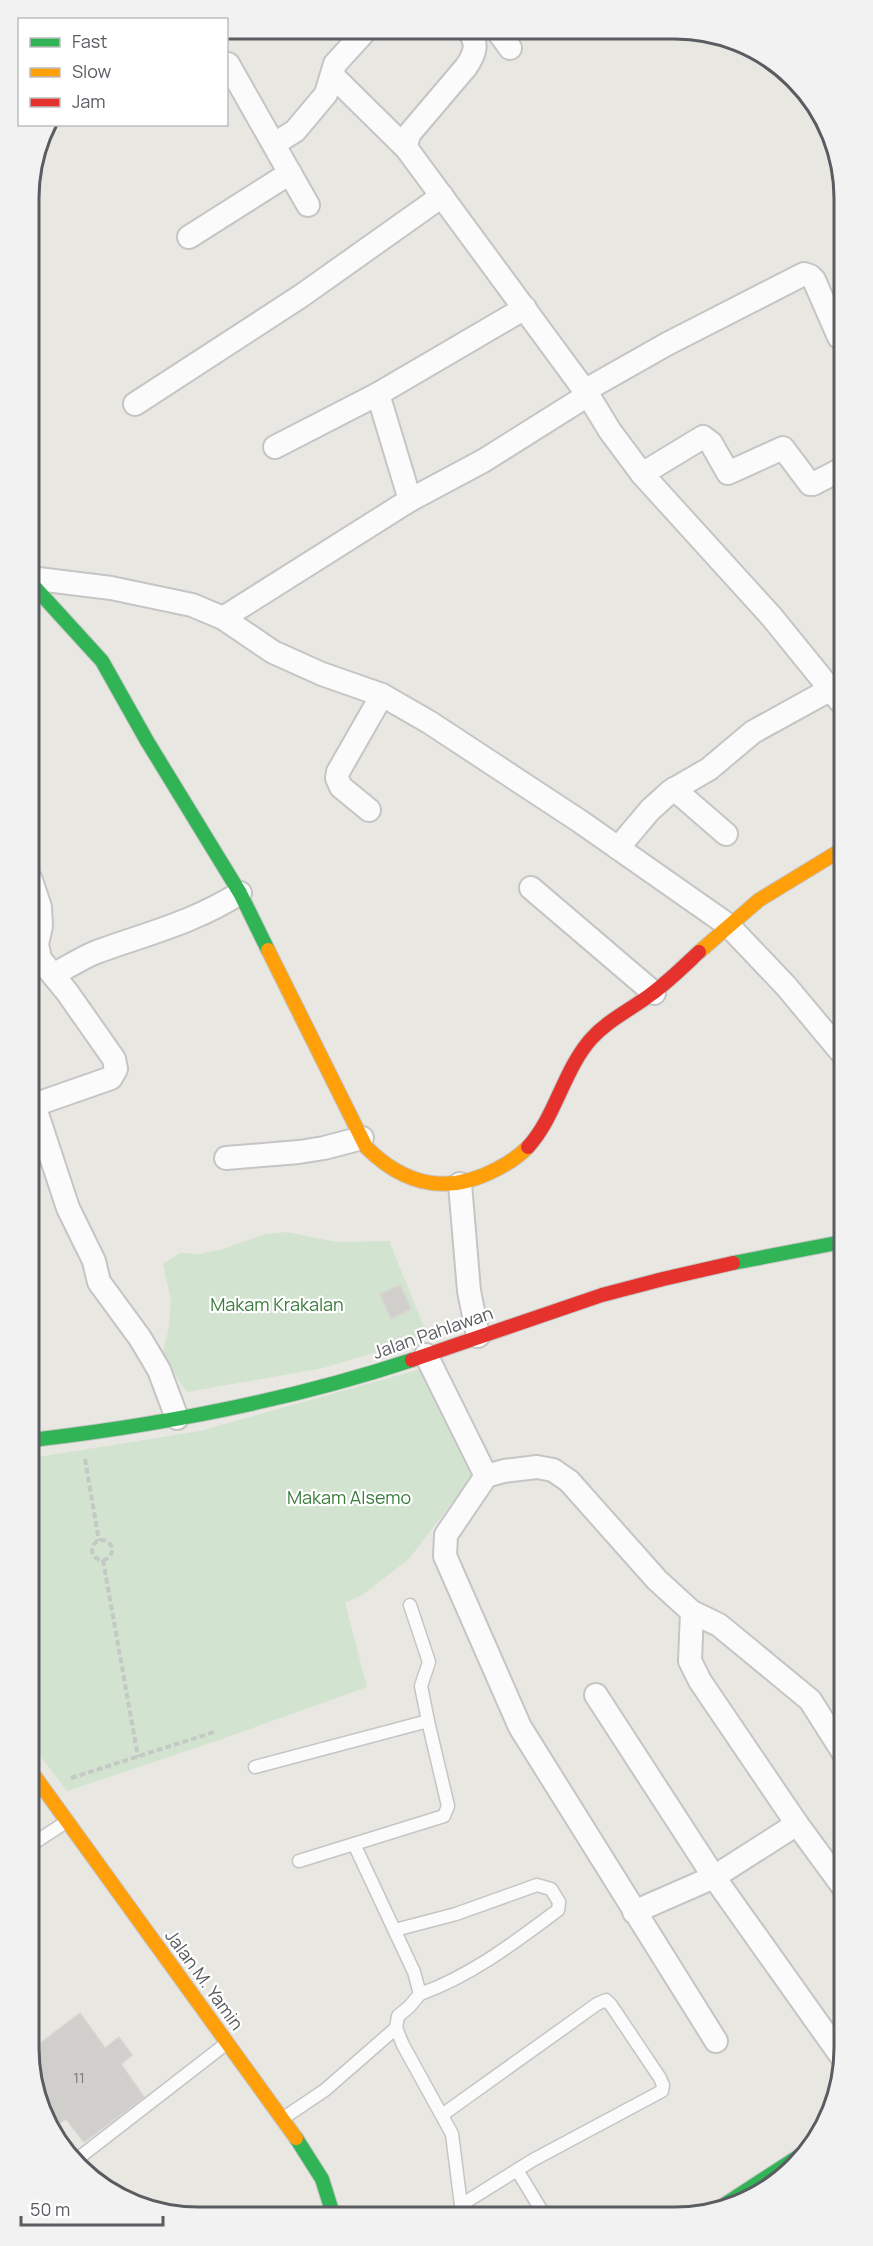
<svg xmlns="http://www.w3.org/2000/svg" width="873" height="2246" viewBox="0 0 873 2246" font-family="Manrope,sans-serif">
  <rect width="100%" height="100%" fill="#e8e7e2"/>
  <g fill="#d2e3cf">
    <path d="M286,1232L336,1242L389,1241L428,1337L323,1368L187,1392L162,1355L169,1328L171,1300L163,1264L180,1253L200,1254L223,1249L262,1235Z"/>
    <path d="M421,1369L476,1471L409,1559L362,1595L345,1603L367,1687L222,1739L67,1791L33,1746L32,1458L200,1431Z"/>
  </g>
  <g fill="#d0cfcc" stroke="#d7d5d2" stroke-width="1.5">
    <path d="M400,1285L411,1309L391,1319L380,1294Z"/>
    <path d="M80,2013L105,2048L119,2037L132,2055L121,2064L144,2097L84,2142L66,2119L56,2126L34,2092V2048Z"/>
  </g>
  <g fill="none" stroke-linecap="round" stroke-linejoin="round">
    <defs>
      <g id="lane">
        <path d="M410,1605L429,1662L421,1686L428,1721"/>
        <path d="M255,1767L428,1721L448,1806L444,1816L354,1844L414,1972L420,1994L409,2007L398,2016L396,2028L403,2045L452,2134L462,2213"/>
        <path d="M34,1843L66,1822"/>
        <path d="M299,1861L354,1844"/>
        <path d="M395,1930L456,1914L537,1885L551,1889L559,1902L558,1910C515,1942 471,1976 420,1994"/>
        <path d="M442,2115L597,2004L606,2000L611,2005L660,2078L663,2085L662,2091L533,2160L461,2205"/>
        <path d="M282,2119L325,2090L396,2028"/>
        <path d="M76,2160L227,2043"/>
        <path d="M517,2170L543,2213"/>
      </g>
      <g id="street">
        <path d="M468,30C479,43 475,54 466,67L410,133L407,141V149L588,395L610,431L642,474L771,616L840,701"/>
        <path d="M497,30L510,48"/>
        <path d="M228,64L308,205"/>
        <path d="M332,75L407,149"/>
        <path d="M274,144L295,131L326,94L335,64L366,30"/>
        <path d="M189,237L290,173"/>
        <path d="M584,391L667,344L804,274L810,276L814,280L839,337"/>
        <path d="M378,394L410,500"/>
        <path d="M135,404L301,296L442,196"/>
        <path d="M275,447L378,394L525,308"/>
        <path d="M642,474L703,437L711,443L728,473L783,448L810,484H813L840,470"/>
        <path d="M30,578L111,588L192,605L223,618L273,652L322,674L382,695L429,722L581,822L728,925L786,986L841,1052"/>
        <path d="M223,618L410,500L483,461L588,395"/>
        <path d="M674,789L726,834"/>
        <path d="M369,810L341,787L337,778L338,772L382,695"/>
        <path d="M618,848L650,810L671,791L709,769L753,732L831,689"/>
        <path d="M31,880L40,907L41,926L37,944L40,959L67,992L114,1059L116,1069L111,1078L31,1106"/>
        <path d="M531,888L654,993"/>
        <path d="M53,975C66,968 80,959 94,953C145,934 193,923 240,893"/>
        <path d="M34,1105L68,1208L94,1261L99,1282L140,1338L159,1370L177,1418"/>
        <path d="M226,1158L299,1152L324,1148L362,1138"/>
        <path d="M460,1184L469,1291L478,1336"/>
        <path d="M426,1355L486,1476"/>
        <path d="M692,1612L719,1625L810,1700L843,1752"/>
        <path d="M596,1695L714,1877L844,2060"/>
        <path d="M634,1912L714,1877L797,1824"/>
        <path d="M716,2041L520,1727L445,1556L446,1535L486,1476L504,1471L537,1467L553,1470L569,1481L657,1580L692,1612L690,1661L700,1681L797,1824L844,1888"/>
      </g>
      <g id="fast">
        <path d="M30,582L102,661L147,741L240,893L268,950"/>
        <path d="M733,1263L842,1242"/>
        <path d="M32,1440C161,1425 288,1401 412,1360"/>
        <path d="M296,2138L322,2179L333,2214"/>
        <path d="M713,2212L810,2149"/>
      </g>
      <g id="slow">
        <path d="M268,950L366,1147C405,1186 448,1195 497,1169C509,1163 519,1156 528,1147"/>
        <path d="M699,952L759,900L841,850"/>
        <path d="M33,1774L296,2138"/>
      </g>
      <g id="jam">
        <path d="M528,1147C556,1116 563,1071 591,1039C608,1020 630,1010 650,995C668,982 683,967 699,952"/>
        <path d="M412,1360L602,1295L663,1279L733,1263"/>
      </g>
    </defs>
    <use href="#lane" stroke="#c5c5c5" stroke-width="15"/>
    <use href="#street" stroke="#c5c5c5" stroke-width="26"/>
    <use href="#fast" stroke="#c5c5c4" stroke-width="16"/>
    <use href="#slow" stroke="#c5c5c4" stroke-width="16"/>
    <use href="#jam" stroke="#c5c5c4" stroke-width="16"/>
    <g stroke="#c4c9c6" stroke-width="4" stroke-dasharray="6 3" stroke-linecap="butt">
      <path d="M85,1459L99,1541"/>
      <circle cx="102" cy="1550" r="10"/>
      <path d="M103,1560L138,1757"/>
      <path d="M71,1778L214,1732"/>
    </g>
    <use href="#lane" stroke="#fcfbfb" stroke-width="12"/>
    <use href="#street" stroke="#fcfbfb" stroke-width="22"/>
    <use href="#fast" stroke="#30b455" stroke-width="14"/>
    <use href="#slow" stroke="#ff9f0a" stroke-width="14"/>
    <use href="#jam" stroke="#e5322d" stroke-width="14"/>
  </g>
  <g text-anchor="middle" stroke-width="4.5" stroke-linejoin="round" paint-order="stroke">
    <g font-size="15" fill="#787a7c">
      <text x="79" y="2083">11</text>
    </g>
    <g font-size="18" fill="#3b7c3c" stroke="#fff">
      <text x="277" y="1311">Makam Krakalan</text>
      <text x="349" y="1504">Makam Alsemo</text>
    </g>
    <g font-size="18" fill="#595c60" stroke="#fff">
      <text transform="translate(433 1333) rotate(-19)" y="6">Jalan Pahlawan</text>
      <text transform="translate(204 1980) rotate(54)" y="6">Jalan M. Yamin</text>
    </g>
  </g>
  <path d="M0 0H873V2246H0ZM198 39H675A159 159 0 0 1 834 198V2048A159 159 0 0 1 675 2207H198A159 159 0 0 1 39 2048V198A159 159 0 0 1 198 39Z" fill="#f2f2f2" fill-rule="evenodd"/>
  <path fill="none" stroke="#595c60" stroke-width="3" d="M198 39H675A159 159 0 0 1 834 198V2048A159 159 0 0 1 675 2207H198A159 159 0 0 1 39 2048V198A159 159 0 0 1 198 39Z"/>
  <rect x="18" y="18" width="210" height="108" fill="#ffffff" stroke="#bdbebf" stroke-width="1.5"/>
  <rect x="30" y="38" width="30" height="9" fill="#30b455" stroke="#bdbebf" stroke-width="1.5"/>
  <text x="72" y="48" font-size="18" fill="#595c60">Fast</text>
  <rect x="30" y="68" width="30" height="9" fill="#ff9f0a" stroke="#bdbebf" stroke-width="1.5"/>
  <text x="72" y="78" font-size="18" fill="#595c60">Slow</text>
  <rect x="30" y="98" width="30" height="9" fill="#e5322d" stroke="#bdbebf" stroke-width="1.5"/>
  <text x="72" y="108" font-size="18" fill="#595c60">Jam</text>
  <path d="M21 2216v9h142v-9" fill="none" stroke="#595c60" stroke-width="3"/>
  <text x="30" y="2216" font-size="18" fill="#595c60" stroke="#ffffff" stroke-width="4.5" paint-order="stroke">50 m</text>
</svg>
